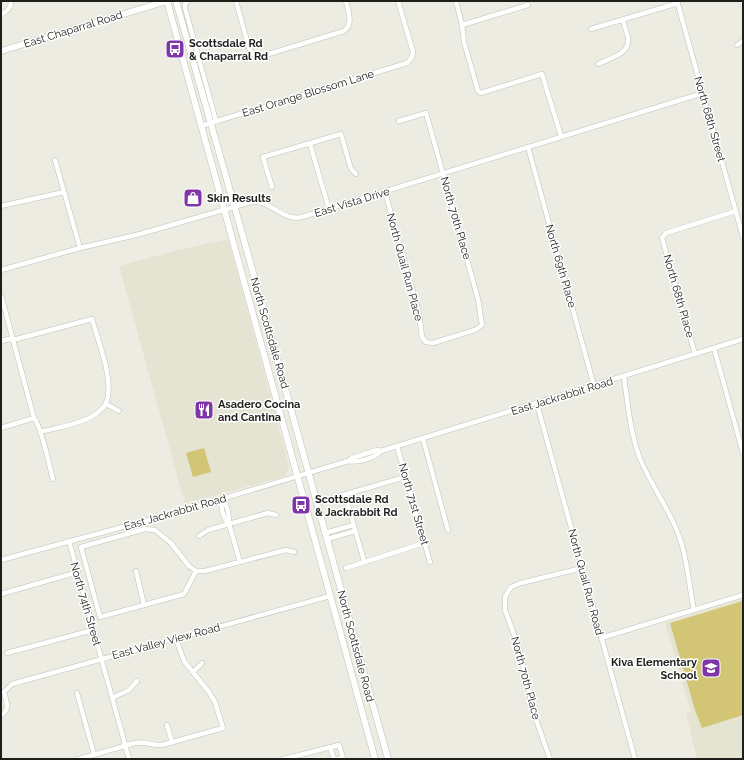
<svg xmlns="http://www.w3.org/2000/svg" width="744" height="760" viewBox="0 0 744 760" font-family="Raleway,sans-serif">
  <rect width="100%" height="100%" fill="#edece2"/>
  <g fill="#e5e3d1">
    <path d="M228,239L289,465L286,476L185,504L119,266L174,251Z"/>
    <path d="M743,599V759H697L686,714L691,712L665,623Z"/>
  </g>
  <g fill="#d2c575">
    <path d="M204,448L211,472L193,477L186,453Z"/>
    <path d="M743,601V715L702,728L695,710L670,623Z"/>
  </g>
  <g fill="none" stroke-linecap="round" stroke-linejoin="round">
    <defs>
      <g id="minor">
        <path d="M188,1L185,4V8L216,121"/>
        <path d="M236,1L249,48C252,54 255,56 262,56L344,31C354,23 348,12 346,1"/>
        <path d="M456,1L462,25L464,42L478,91L481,93L542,74L561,136"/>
        <path d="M677,1L743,237"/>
        <path d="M742,1L743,4"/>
        <path d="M1,14C7,12 11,8 11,1"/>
        <path d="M462,25L528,5"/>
        <path d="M591,29L678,3"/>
        <path d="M737,45L743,41"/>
        <path d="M598,64C609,58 630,55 628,38C627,32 624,26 623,20"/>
        <path d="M201,126L407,63L412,57L413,52L398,1"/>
        <path d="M310,144L329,209"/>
        <path d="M528,147L594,386"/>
        <path d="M55,160L80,248"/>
        <path d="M272,187L263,157L341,134L351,169L356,174"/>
        <path d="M385,192L419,313L422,337L426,342L433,343L475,330L482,325L478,299L426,113L399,121"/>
        <path d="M1,206L64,192"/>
        <path d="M1,270L80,248L140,234L251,202C270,199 283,222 302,217L703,93"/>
        <path d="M1,295L34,418C42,427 49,466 53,479"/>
        <path d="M1,341L9,339L13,340L92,319C98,341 115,382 106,403C104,409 96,414 91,417C77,425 55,428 40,432"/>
        <path d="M714,348L743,453"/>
        <path d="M695,354L662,238L666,233L736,211"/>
        <path d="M624,377C628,405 630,434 641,461C654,491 675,517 683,549C688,569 690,590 694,610"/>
        <path d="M106,404L119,411"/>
        <path d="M537,404L635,759"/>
        <path d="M1,428L34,418"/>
        <path d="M423,439L448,530"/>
        <path d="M397,446L430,562"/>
        <path d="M348,461L352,458L377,450L381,451"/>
        <path d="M345,495L364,561"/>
        <path d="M222,498C228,505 229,515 229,524L240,562"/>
        <path d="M222,498C220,507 223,518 229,524"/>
        <path d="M326,500L405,477"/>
        <path d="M145,529L155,530L171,543L189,566L196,571L184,594L100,617L81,547Z"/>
        <path d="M325,533L354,525"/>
        <path d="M199,536L208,530L268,513L276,515"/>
        <path d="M327,539L355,531"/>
        <path d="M69,541L129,759"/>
        <path d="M1,560L185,510L348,461C358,463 375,458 381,451L743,339"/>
        <path d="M346,568L424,543"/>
        <path d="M136,571L144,605"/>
        <path d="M196,571H205L286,550L294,552"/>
        <path d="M1,594L78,572"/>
        <path d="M601,638L743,595"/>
        <path d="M7,653L93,630"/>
        <path d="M193,672L202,663"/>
        <path d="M77,693L94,754"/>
        <path d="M112,698L129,690L137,681"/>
        <path d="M1,715C11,710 6,701 4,692L12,684L330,596"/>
        <path d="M167,725L172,742"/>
        <path d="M330,747L334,759"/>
        <path d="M79,759L135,743C144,741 153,746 162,745L223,728L215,702L209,692L184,661L176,639"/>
        <path d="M284,759L339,745L343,758L337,759"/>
        <path d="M550,759L533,711L520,651L505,610V597L511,587L521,583L582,568"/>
      </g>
      <g id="major">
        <path d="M167,1L375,759"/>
        <path d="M176,1L242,233L388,759"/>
        <path d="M1,51L167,1"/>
      </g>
    </defs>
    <use href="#minor" stroke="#c1c0b5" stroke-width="5.5"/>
    <use href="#major" stroke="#c1c0b5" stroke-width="7"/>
    <use href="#minor" stroke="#fff" stroke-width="4.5"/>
    <use href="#major" stroke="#fff" stroke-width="6"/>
  </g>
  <defs>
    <symbol id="bus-square" viewBox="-11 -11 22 22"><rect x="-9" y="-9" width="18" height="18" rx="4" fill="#7f36a9" stroke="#fff"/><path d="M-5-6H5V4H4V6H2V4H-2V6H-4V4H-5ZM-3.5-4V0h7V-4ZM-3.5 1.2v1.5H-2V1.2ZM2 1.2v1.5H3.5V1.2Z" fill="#fff"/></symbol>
    <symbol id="shop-square" viewBox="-11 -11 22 22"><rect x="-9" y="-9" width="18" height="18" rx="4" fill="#7f36a9" stroke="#fff"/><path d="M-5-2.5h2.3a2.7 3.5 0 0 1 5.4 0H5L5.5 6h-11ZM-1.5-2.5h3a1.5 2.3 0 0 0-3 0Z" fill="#fff"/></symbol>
    <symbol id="restaurant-square" viewBox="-11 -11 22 22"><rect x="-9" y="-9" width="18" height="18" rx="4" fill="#7f36a9" stroke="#fff"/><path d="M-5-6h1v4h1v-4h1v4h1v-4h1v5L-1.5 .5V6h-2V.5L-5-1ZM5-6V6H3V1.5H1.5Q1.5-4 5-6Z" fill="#fff"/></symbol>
    <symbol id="school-square" viewBox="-11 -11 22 22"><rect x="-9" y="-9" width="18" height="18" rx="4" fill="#7f36a9" stroke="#fff"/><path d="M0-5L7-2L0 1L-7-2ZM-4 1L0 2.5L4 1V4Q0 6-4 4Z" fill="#fff"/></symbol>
  </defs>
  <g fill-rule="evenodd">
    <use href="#bus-square" x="164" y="38" width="22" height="22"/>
    <use href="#shop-square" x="182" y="187" width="22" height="22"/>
    <use href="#restaurant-square" x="193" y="399" width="22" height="22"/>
    <use href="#bus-square" x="290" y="494" width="22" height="22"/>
    <use href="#school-square" x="700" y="657" width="22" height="22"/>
  </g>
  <g text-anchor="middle" stroke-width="3" stroke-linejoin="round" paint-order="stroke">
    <g font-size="11" fill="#1e1e1a" stroke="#fff">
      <text transform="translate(73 29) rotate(-17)" y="4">East Chaparral Road</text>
      <text transform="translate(308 93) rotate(-17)" y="4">East Orange Blossom Lane</text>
      <text transform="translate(710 119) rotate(74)" y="4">North 68th Street</text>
      <text transform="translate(352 202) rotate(-17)" y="4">East Vista Drive</text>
      <text transform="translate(456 218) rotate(74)" y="4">North 70th Place</text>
      <text transform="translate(561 266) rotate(74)" y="4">North 69th Place</text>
      <text transform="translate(405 267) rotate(75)" y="4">North Quail Run Place</text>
      <text transform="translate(679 296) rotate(74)" y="4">North 68th Place</text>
      <text transform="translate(270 333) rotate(74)" y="4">North Scottsdale Road</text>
      <text transform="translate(562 396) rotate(-17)" y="4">East Jackrabbit Road</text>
      <text transform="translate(414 504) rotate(74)" y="4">North 71st Street</text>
      <text transform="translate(175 512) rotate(-16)" y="4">East Jackrabbit Road</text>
      <text transform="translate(586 582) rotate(75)" y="4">North Quail Run Road</text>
      <text transform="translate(86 604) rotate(74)" y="4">North 74th Street</text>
      <text transform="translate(166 641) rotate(-15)" y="4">East Valley View Road</text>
      <text transform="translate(356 646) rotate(75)" y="4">North Scottsdale Road</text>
      <text transform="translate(526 678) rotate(75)" y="4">North 70th Place</text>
    </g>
    <g font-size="11" font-weight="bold" fill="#1e1e1a" stroke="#fff" text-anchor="start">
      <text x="189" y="47">Scottsdale Rd<tspan x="189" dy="13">&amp; Chaparral Rd</tspan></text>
      <text x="207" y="202">Skin Results</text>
      <text x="218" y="408">Asadero Cocina<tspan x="218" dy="13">and Cantina</tspan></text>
      <text x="315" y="503">Scottsdale Rd<tspan x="315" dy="13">&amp; Jackrabbit Rd</tspan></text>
      <text x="697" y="666" text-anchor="end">Kiva Elementary<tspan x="697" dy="13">School</tspan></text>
    </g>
  </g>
  <rect width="744" height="760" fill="none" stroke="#1e1e1a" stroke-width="4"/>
</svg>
